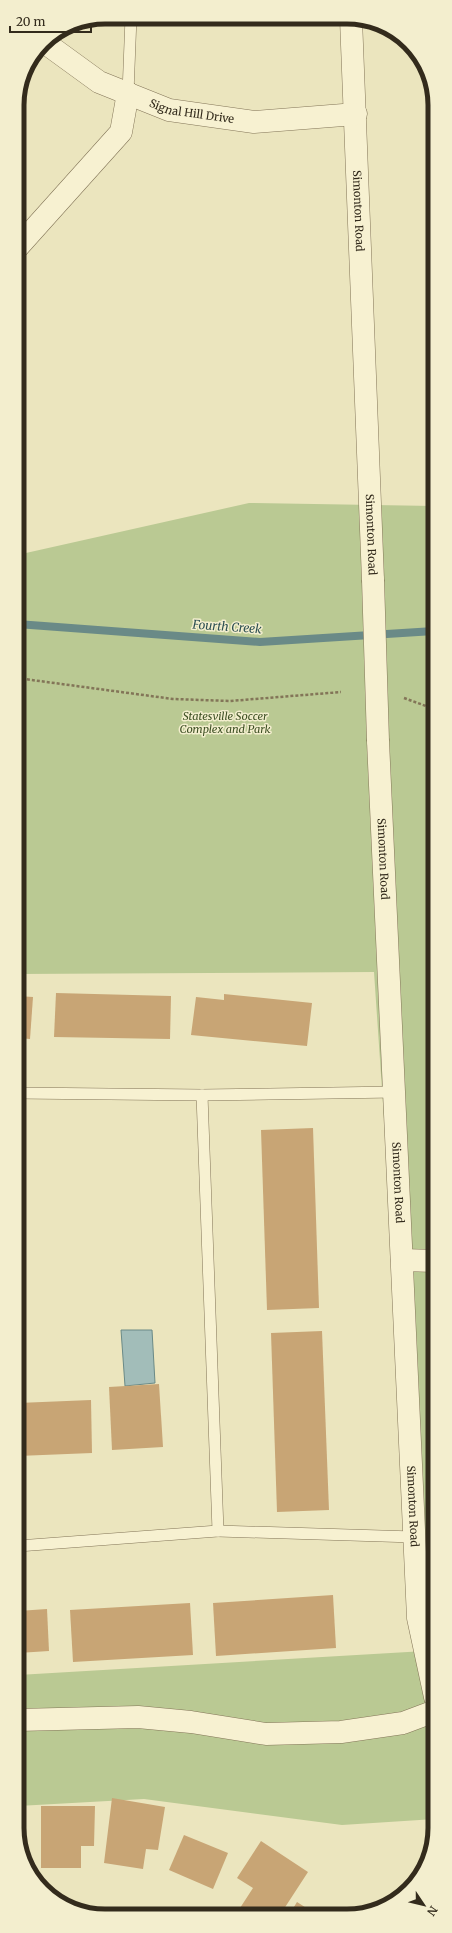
<svg xmlns="http://www.w3.org/2000/svg" width="452" height="1933" viewBox="0 0 452 1933" font-family="Merriweather,serif">
  <rect width="100%" height="100%" fill="#ebe5be"/>
  <g fill="#bac993">
    <path d="M249,503L434,506L435,1620L418,1618L374,972L17,974V555Z"/>
    <path d="M425,1651L435,1682V1819L342,1825L144,1799L18,1806V1675Z"/>
  </g>
  <path fill="#a2bdb9" stroke="#6a8a87" d="M121,1330H152L155,1383L125,1386Z"/>
  <g fill="none" stroke-linecap="round" stroke-linejoin="round">
    <path stroke="#6a8a87" stroke-width="8" d="M17,624L260,642L434,631"/>
  </g>
  <g fill="#c8a575">
    <path d="M56,993L171,996L170,1039L54,1037Z"/>
    <path d="M224,994L312,1003L307,1046L191,1035L196,997L224,1000Z"/>
    <path d="M17,996L33,997L30,1039L18,1038Z"/>
    <path d="M313,1128L319,1308L267,1310L261,1130Z"/>
    <path d="M322,1331L329,1510L277,1512L271,1333Z"/>
    <path d="M159,1384L163,1447L112,1450L109,1387Z"/>
    <path d="M91,1400L92,1453L18,1456V1403Z"/>
    <path d="M333,1595L336,1648L216,1656L213,1603Z"/>
    <path d="M190,1603L193,1655L73,1662L70,1610Z"/>
    <path d="M47,1609L49,1651L18,1653V1611Z"/>
    <path d="M112,1798L165,1807L158,1850L146,1849L143,1869L104,1863Z"/>
    <path d="M41,1806H95L94,1846H81V1868H41Z"/>
    <path d="M184,1835L228,1853L213,1889L169,1870Z"/>
    <path d="M261,1841L308,1872L280,1915H251L240,1908L253,1888L237,1878Z"/>
    <path d="M297,1902L311,1911L313,1908L323,1915H289Z"/>
  </g>
  <g fill="none" stroke-linecap="round" stroke-linejoin="round">
    <defs>
      <g id="service">
        <path d="M128,93L131,17"/>
        <path d="M18,1093L202,1095L395,1092"/>
        <path d="M218,1531L414,1537"/>
        <path d="M18,1546L218,1531L202,1095"/>
      </g>
      <g id="minor">
        <path d="M17,248L121,132L128,93"/>
        <path d="M402,1260L435,1261"/>
        <path d="M18,1720L138,1717L191,1722L266,1734L341,1732L403,1723L435,1711"/>
      </g>
      <g id="tertiary">
        <path id="s1" d="M351,19L373,580"/>
        <path id="s2" d="M44,42L99,82L169,110L254,122L356,114"/>
        <path id="s3" d="M378,741L418,1618L435,1697"/>
      </g>
    </defs>
    <use href="#service" stroke="#837558" stroke-width="12"/>
    <use href="#minor" stroke="#837558" stroke-width="23"/>
    <use href="#tertiary" stroke="#837558" stroke-width="23"/>
    <g stroke="#837558" stroke-width="2.5" stroke-dasharray="3 2" stroke-linecap="butt">
      <path d="M17,678L173,699L230,701L341,692"/>
      <path d="M404,698L434,709"/>
    </g>
    <use href="#service" stroke="#f7f1d1" stroke-width="11"/>
    <use href="#minor" stroke="#f7f1d1" stroke-width="22"/>
    <use href="#tertiary" stroke="#f7f1d1" stroke-width="22"/>
    <defs>
      <path id="tertiary-bridge" d="M373,580L378,741"/>
    </defs>
    <use href="#tertiary-bridge" stroke="#837558" stroke-width="23" stroke-linecap="butt"/>
    <use href="#tertiary-bridge" stroke="#f7f1d1" stroke-width="22"/>
  </g>
  <g text-anchor="middle" stroke-width="3" stroke-linejoin="round" paint-order="stroke">
    <g font-size="11" fill="#332b1c" stroke="#f3eece">
      <text dy="4" stroke="none"><textPath href="#s2" startOffset="166">Signal Hill Drive</textPath></text>
      <text dy="4" stroke="none"><textPath href="#s1" startOffset="192">Simonton Road</textPath></text>
      <text dy="4" stroke="none"><textPath href="#s1" startOffset="516">Simonton Road</textPath></text>
      <text dy="4" stroke="none"><textPath href="#s3" startOffset="118">Simonton Road</textPath></text>
      <text dy="4" stroke="none"><textPath href="#s3" startOffset="442">Simonton Road</textPath></text>
      <text dy="4" stroke="none"><textPath href="#s3" startOffset="766">Simonton Road</textPath></text>
    </g>
    <g font-size="11" font-style="italic" fill="#3d4f23" stroke="#f3eece">
      <text x="225" y="720">Statesville Soccer<tspan x="225" dy="13">Complex and Park</tspan></text>
    </g>
    <g font-size="12" font-style="italic" fill="#2c4f52" stroke="#f3eece">
      <text transform="translate(227 627) rotate(4)" y="4">Fourth Creek</text>
    </g>
  </g>
  <path d="M0 0H452V1933H0ZM105 24H347A81 81 0 0 1 428 105V1828A81 81 0 0 1 347 1909H105A81 81 0 0 1 24 1828V105A81 81 0 0 1 105 24Z" fill="#f3eece" fill-rule="evenodd"/>
  <path fill="none" stroke="#332b1c" stroke-width="5" d="M105 24H347A81 81 0 0 1 428 105V1828A81 81 0 0 1 347 1909H105A81 81 0 0 1 24 1828V105A81 81 0 0 1 105 24Z"/>
  <g transform="translate(424 1905) rotate(125)" stroke="#f3eece" stroke-width="3" paint-order="stroke">
  <path d="M0-3L7 15L0 10L-7 15Z" fill="#332b1c"/>
  <text y="-6" font-size="11" font-weight="bold" text-anchor="middle" fill="#332b1c">N</text>
  </g>
  <path d="M10 26v6h81v-6" fill="none" stroke="#332b1c" stroke-width="2"/>
  <text x="16" y="26" font-size="12" fill="#332b1c" stroke="#f3eece" stroke-width="3" paint-order="stroke">20 m</text>
</svg>
